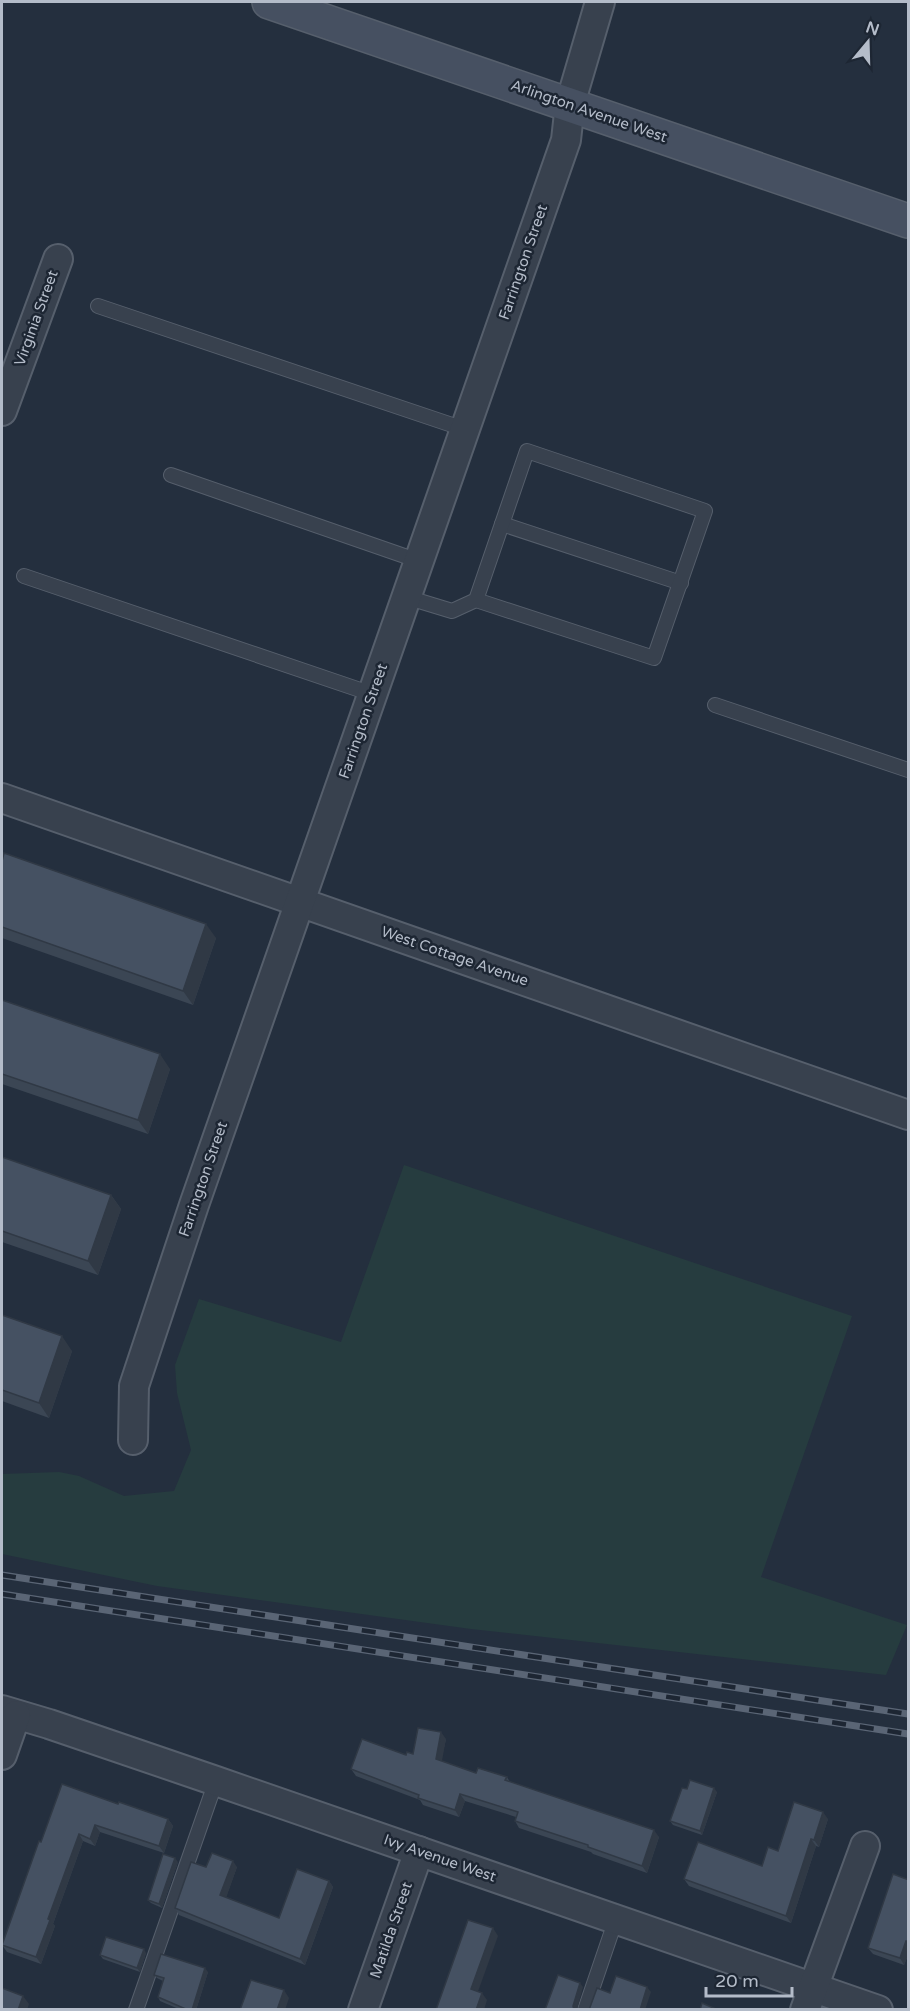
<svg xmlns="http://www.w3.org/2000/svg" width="910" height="2011" viewBox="0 0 910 2011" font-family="'Varela Round',sans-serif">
  <rect width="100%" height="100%" fill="#242f3e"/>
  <path fill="#263c3f" d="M404,1165L852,1316L761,1577L907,1625L886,1675L471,1629L157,1586L2,1554V1474L59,1472L79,1476L124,1496L174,1491L191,1450L177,1393L175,1365L199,1299L341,1342Z"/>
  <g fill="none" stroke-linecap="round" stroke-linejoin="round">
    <defs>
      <g id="lane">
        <path d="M98,306L464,429"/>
        <path d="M171,475L419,561"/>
        <path d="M502,524L681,583"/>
        <path d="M24,576L372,694"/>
        <path d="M406,597L452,611L476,600L654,658L705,511L527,451L476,600"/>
        <path d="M715,705L908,770"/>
        <path d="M136,2010L216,1781"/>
        <path d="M585,2010L616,1919"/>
      </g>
      <g id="street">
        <path d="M2,411L58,259"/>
        <path d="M2,798L908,1115"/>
        <path d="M133,1440L134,1386L194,1205L566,140L570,104L600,2"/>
        <path d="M2,1710L49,1724L216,1781L878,2010"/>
        <path d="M2,1755L16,1715"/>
        <path d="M363,2010L419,1851"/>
        <path d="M805,2010L865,1846"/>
      </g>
      <path id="secondary" d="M269,2L908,221"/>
    </defs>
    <use href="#lane" stroke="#565f6c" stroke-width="16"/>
    <use href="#street" stroke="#565f6c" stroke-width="32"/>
    <use href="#secondary" stroke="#565f6c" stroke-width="36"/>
    <use href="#lane" stroke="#38414e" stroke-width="14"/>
    <use href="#street" stroke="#38414e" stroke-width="28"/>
    <use href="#secondary" stroke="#465061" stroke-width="33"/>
    <defs>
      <g id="rail">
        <path d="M2,1575L908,1714"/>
        <path d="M2,1594L908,1734"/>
      </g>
    </defs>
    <use href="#rail" stroke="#5a6575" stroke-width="7"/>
    <use href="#rail" stroke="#1d2633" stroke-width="4.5" stroke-dasharray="14" stroke-linecap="butt"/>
  </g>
  <g fill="#3b4654">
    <path d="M2,861L216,938L193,1005L2,938Z"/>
    <path d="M2,1000L170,1069L148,1134L2,1084Z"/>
    <path d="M2,1157L111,1195L121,1209L98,1275L2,1242Z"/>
    <path d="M2,1315L72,1351L49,1418L2,1401Z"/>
    <path d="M446,1739L441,1761L476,1773L507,1777L510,1782L659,1837L647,1873L593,1854L591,1852L519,1828L515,1821L516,1817L465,1801L459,1817L423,1805L420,1800L356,1776L351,1769L406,1755L413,1754Z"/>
    <path d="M687,1789L717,1792L702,1835L673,1825L670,1821Z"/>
    <path d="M118,1804L168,1819L173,1826L164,1853L100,1832L95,1846L83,1841L53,1924L55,1926L41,1964L7,1952L2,1945L41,1842Z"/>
    <path d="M828,1819L819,1847L816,1846L791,1923L689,1886L684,1879L762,1866Z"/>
    <path d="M178,1862L162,1908L151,1903L148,1900Z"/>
    <path d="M206,1867H237L226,1897L279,1918L329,1881L333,1887L305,1965L179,1915L175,1908Z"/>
    <path d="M909,1880V1953L904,1965L873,1954L868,1948Z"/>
    <path d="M146,1953L140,1972L103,1959L100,1955Z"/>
    <path d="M208,1972L196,2010H181L160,2001L158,1997L163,1981L157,1978L154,1975Z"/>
  </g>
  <g fill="#303945">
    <path d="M206,924L216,938L193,1005L183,991Z"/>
    <path d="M160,1054L170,1069L148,1134L138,1120Z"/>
    <path d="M111,1195L121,1209L98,1275L88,1261Z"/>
    <path d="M62,1336L72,1351L49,1418L39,1403Z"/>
    <path d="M441,1732L446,1739L441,1766L436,1759Z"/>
    <path d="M714,1788L717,1792L702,1835L700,1831Z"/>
    <path d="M460,1794L465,1801L459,1817L455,1810Z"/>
    <path d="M823,1812L828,1819L819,1847L814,1840Z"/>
    <path d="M168,1819L173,1826L164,1853L159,1846Z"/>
    <path d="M95,1825L100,1832L95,1846L90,1839Z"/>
    <path d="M654,1830L659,1837L647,1873L642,1866Z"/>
    <path d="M79,1834L83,1841L53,1924L55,1926L41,1964L36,1957L48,1919Z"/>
    <path d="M811,1839L816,1846L791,1923L786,1916Z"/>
    <path d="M175,1858L178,1862L162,1908L159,1904Z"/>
    <path d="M233,1861L237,1867L225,1901L220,1895Z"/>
    <path d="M329,1881L333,1887L305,1965L300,1959Z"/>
    <path d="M493,1928L498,1936L476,1997L471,1989Z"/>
    <path d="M906,1941L909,1945V1953L904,1965L900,1958Z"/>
    <path d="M144,1949L146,1953L140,1972L137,1968Z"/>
    <path d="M205,1968L208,1972L196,2010H192Z"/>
    <path d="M580,1983L583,1987L577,2010H574L573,2006Z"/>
    <path d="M647,1987L651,1992L645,2010H640Z"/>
    <path d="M284,1990L289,1998L285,2010H277Z"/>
    <path d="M482,1993L487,2000L484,2010H476Z"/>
    <path d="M23,1996L29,2004L27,2010H18Z"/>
  </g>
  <g fill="#455162" stroke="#303945" stroke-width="1.5">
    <path d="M4,853L206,924L183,991L2,927V861Z"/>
    <path d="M2,1000L160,1054L138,1120L2,1074Z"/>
    <path d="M2,1157L111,1195L88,1261L2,1231Z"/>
    <path d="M2,1315L62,1336L39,1403L2,1390Z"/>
    <path d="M418,1728L441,1732L436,1759L476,1773L478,1768L507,1777L505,1780L654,1830L642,1866L588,1847V1845L515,1821L518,1812L460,1794L455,1810L418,1798L419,1795L351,1769L362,1739L406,1755L407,1752L413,1754Z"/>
    <path d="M690,1780L714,1788L700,1831L670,1821L682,1788L687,1789Z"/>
    <path d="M62,1784L118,1804L119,1802L168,1819L159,1846L95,1825L90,1839L79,1834L48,1919L50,1920L36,1957L2,1945L39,1841L41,1842Z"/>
    <path d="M794,1802L823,1812L814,1840L811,1839L786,1916L684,1879L698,1842L762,1866L768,1847L778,1851Z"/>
    <path d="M212,1853L233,1861L220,1895L279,1918L297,1869L329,1881L300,1959L175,1908L191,1862L206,1867Z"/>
    <path d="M163,1854L175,1858L159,1904L148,1900Z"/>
    <path d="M893,1874L909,1880V1942L906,1941L900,1958L868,1948Z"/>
    <path d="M468,1920L493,1928L471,1989L482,1993L476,2010H436Z"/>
    <path d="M106,1937L144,1949L137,1968L100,1955Z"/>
    <path d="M161,1954L205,1968L192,2010H188L158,1997L164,1978L154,1975Z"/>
    <path d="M558,1975L580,1983L573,2006L574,2010H545Z"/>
    <path d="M616,1976L647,1987L640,2010H589L597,1988L610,1993Z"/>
    <path d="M251,1980L284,1990L277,2010H240Z"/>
    <path d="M2,1988L23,1996L18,2010H2Z"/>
    <path d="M702,2003L718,2010H700Z"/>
  </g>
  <g text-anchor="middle" stroke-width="5" stroke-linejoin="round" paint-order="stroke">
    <g font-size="15" fill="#b4bcc9" stroke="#1d2633">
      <text transform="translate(589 111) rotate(19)" y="5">Arlington Avenue West</text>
      <text transform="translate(523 262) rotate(-71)" y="5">Farrington Street</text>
      <text transform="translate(36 318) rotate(-70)" y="5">Virginia Street</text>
      <text transform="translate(363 721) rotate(-71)" y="5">Farrington Street</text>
      <text transform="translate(455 956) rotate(19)" y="5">West Cottage Avenue</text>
      <text transform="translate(203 1179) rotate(-71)" y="5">Farrington Street</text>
      <text transform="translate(440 1858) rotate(19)" y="5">Ivy Avenue West</text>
      <text transform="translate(391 1930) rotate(-71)" y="5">Matilda Street</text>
    </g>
  </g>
  <rect width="910" height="2011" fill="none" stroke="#b4bcc9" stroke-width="6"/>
  <g transform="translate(868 42) rotate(19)" stroke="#1d2633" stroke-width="4.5" paint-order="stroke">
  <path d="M0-4.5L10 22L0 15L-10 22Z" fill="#b4bcc9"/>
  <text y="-9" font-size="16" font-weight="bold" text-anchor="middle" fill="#b4bcc9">N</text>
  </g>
  <path d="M706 1987v9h86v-9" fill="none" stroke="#b4bcc9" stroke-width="3"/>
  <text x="715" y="1987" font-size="18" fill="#b4bcc9" stroke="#1d2633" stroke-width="4.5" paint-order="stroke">20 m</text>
</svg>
